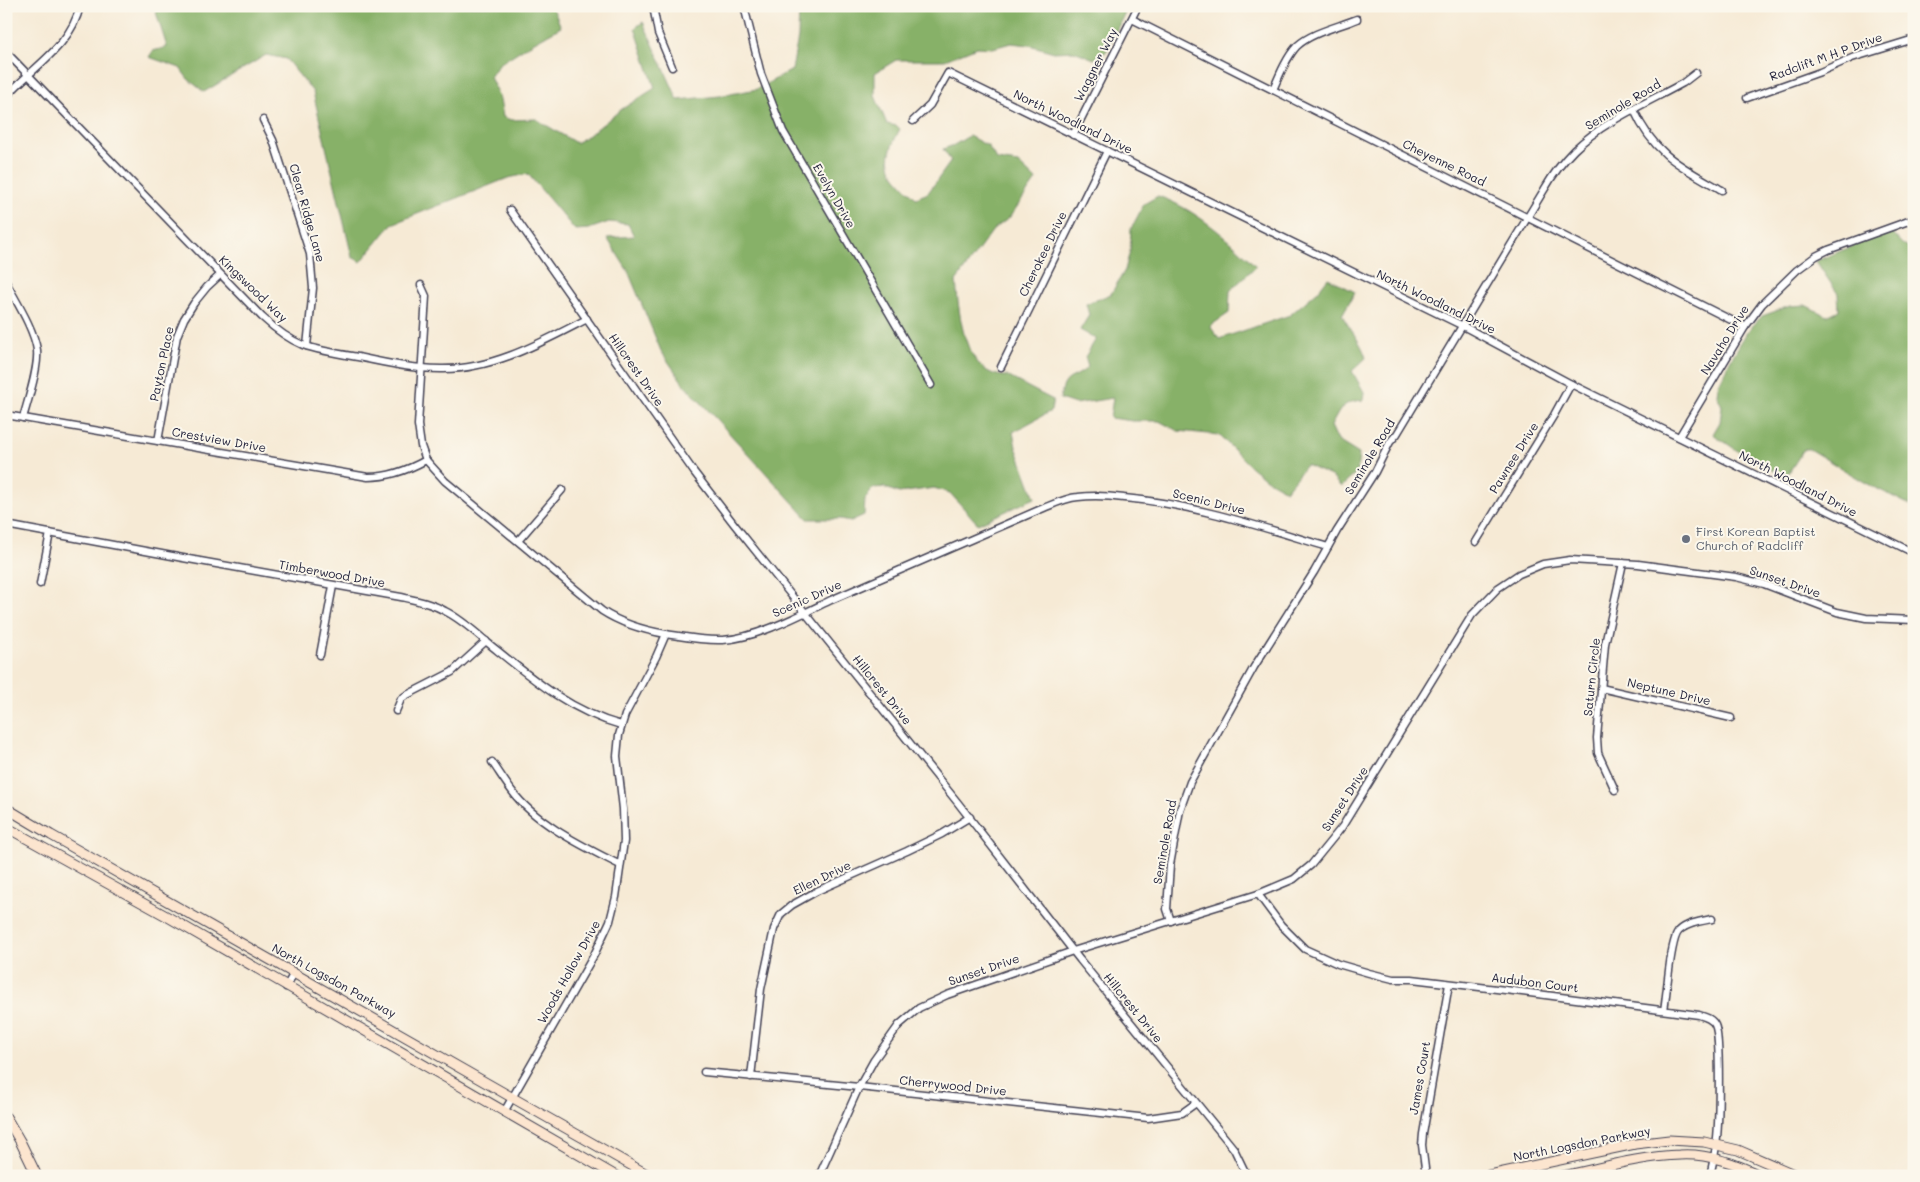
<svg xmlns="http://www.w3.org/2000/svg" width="1920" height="1182" viewBox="0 0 1920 1182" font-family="Mali,sans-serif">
  <rect width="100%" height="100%" fill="#fbf7ec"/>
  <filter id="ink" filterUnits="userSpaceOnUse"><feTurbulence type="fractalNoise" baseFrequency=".02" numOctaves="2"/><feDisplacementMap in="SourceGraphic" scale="10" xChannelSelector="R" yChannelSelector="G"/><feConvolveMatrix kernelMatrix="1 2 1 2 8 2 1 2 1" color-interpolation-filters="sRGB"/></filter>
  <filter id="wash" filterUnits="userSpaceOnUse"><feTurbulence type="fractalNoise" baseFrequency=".0096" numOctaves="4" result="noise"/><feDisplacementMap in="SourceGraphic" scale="20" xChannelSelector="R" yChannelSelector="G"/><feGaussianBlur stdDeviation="1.12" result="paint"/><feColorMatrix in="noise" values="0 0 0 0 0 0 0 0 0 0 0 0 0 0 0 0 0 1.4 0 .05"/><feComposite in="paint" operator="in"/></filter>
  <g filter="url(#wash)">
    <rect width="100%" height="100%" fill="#f6ead5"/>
    <g fill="#87b168" stroke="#546a52">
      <path d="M154,6H552L561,27L524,48L499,64L490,77L500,99L503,117L511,120L536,119L576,143L589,135L622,109L655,88L635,28L643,22L678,100L720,96L757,89L792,70L798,37L799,6H1128L1106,52L1094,59L1074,51L1054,52L1029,45L1011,43L993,48L977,47L945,60H896L875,73V96L887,124L897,126L900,129C880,165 890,172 916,198L928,193L951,161L943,149L954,145L969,136L988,146L997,160L1018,163L1036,180L1009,218L993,230L956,281C959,312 963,377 1007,376L1053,400L1051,411L1013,432L1016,447L1035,498L978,524L950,493L934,488L899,493L883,487L872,489L865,499L864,515L851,521L841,519H808L683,383L661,351L628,271L607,238L634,236L628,224L609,222L589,229L575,230L528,174L508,178L392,224L361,262L352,257L313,92L286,59L266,55L204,92L188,79L180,68L149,57L153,51L167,47Z"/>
      <path d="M1158,196C1195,209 1228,238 1256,266L1230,291L1229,313L1210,326L1219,339L1290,315L1318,291L1328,278L1355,292L1342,315C1350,330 1362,343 1366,358L1352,371L1364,392L1363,400C1342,402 1341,408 1331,426L1338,441L1359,454L1357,473L1341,487L1331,476L1306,465L1286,490L1266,479L1250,466L1219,435L1178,431L1159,421H1133L1110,418L1113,398L1075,404L1060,399C1065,372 1072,382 1088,367L1085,357L1096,339L1080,330L1089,315L1086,304L1111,294L1125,270L1130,251L1131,229L1144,204Z"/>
      <path d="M1890,231L1902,244L1914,252V507L1866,483L1809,449H1804L1786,477L1745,456L1713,434L1720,422L1722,406L1717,395L1718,386L1730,361L1747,332L1762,316L1790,306L1805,305L1827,316L1839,310L1838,294L1816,261Z"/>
    </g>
  </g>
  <g filter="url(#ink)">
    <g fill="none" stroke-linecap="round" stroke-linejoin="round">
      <defs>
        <g id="street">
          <path d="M653,6L658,33L672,67"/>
          <path d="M744,6L761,74L783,131L931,385"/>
          <path d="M1132,19L1745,327"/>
          <path d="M6,52L262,317C274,328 288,339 303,345C320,351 340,354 358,357C386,363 413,369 441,369C493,370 542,342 587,319"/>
          <path d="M1273,90C1279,76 1286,58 1297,46C1312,32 1338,27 1357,19"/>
          <path d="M6,97C31,68 71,47 80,6"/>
          <path d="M1747,98L1820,72L1852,58L1914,39"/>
          <path d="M1634,110C1654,155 1682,167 1722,190"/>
          <path d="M263,120L273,140L310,254L313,288L307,346"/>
          <path d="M913,121L930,105L948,73L1463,326L1571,384L1914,553"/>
          <path d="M1073,135L1138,6"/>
          <path d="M510,210L694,472L734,524L958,803L1080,960L1234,1149L1247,1176"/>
          <path d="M6,282C16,301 34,329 37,350C39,367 28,400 23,418"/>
          <path d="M421,285L426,296L418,425L421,446L426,460L445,481L602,611C622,624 643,630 666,634C685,637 704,641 723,640C757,638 800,615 831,600L1039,510C1052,505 1064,498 1078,497C1094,495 1109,496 1124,498C1194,504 1261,527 1328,547"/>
          <path d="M1001,367L1107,151"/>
          <path d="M6,415L368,477C390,477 408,470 426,460"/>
          <path d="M1679,437L1745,327L1762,304L1797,270L1816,256L1828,250L1914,219"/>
          <path d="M158,441L177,336L184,319L194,303L207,287L220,275"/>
          <path d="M6,525L183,558L401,597C415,600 431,603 445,611C461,619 474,631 488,643C529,676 569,711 621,725"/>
          <path d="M518,541L562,490"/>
          <path d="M1476,542L1554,415L1571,384"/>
          <path d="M40,584L50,533"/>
          <path d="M320,655L333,586"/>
          <path d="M1601,688L1731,718"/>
          <path d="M396,711L401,699L405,696L452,672L486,641"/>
          <path d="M492,762C499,772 505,782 512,791C536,824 585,847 620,865"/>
          <path d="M1615,790L1598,753L1597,738L1605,644L1623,563"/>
          <path d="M1258,894L1281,925L1305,949L1338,964L1369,973L1393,979H1412L1522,992L1699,1015C1706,1017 1712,1019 1715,1025C1721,1037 1719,1129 1716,1145C1715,1155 1712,1166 1710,1176"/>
          <path d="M1171,921L1167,909L1170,865L1180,810L1190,782L1254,667L1314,572L1337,531L1375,472L1390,442L1397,434L1544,190C1552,176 1562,162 1574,150C1604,121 1647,103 1683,83L1696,73"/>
          <path d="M286,987L294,973"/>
          <path d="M1664,1010C1667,995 1670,939 1679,931C1687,923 1702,921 1712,919"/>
          <path d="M704,1072L859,1087L1148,1118L1182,1113L1196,1103"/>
          <path d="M751,1077L761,989L774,929L781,914L792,905L817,891L907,851L942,834L970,817"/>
          <path d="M504,1112L594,955L610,921L616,897L624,841L623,809L617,756L619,735L625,715L656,657L666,634"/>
          <path d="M819,1176L859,1087L874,1060L899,1025L919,1008L947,995L1073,951L1258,894L1294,879L1311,865L1342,827L1472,615L1498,588L1519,574L1543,564L1570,560L1638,564L1736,577L1764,584L1837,612L1866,618L1914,620"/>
          <path d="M1426,1176L1422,1145L1423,1134L1449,984"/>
        </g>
        <g id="secondary">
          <path d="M6,808L51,835L650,1176"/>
          <path d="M6,827L168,917L616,1176"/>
          <path d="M6,1117L20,1141L37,1176"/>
          <path d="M1485,1176L1635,1144L1669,1140L1704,1142L1738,1150L1798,1176"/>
          <path d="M1563,1176C1601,1168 1641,1156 1680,1155C1707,1153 1738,1164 1761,1176"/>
        </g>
      </defs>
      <use href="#street" stroke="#424052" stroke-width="9"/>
      <use href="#secondary" stroke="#424052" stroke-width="11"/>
      <use href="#street" stroke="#fff" stroke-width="6"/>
      <use href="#secondary" stroke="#fce5cf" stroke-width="9"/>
    </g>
  </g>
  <circle fill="#6b7280" stroke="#fbf7ec" stroke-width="2" cx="1686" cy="539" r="5"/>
  <g text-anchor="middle" stroke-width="4" stroke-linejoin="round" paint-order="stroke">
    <g font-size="12" fill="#22223b" stroke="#fbf7ec">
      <text transform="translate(1826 57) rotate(-20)" y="4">Radclift M H P Drive</text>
      <text transform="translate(1096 65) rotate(-63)" y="4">Waggner Way</text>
      <text transform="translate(1623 105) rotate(-31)" y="4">Seminole Road</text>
      <text transform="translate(1073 122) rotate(26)" y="4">North Woodland Drive</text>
      <text transform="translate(1444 163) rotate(26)" y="4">Cheyenne Road</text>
      <text transform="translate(834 196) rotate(60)" y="4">Evelyn Drive</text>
      <text transform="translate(307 213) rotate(74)" y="4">Clear Ridge Lane</text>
      <text transform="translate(1043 254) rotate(-64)" y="4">Cherokee Drive</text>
      <text transform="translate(253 289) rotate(44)" y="4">Kingswood Way</text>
      <text transform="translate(1436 302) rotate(26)" y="4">North Woodland Drive</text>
      <text transform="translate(1725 340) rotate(-58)" y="4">Navaho Drive</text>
      <text transform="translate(162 364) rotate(-78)" y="4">Payton Place</text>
      <text transform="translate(636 370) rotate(55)" y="4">Hillcrest Drive</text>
      <text transform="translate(219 440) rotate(10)" y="4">Crestview Drive</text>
      <text transform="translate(1370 457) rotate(-59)" y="4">Seminole Road</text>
      <text transform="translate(1514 458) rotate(-58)" y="4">Pawnee Drive</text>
      <text transform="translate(1798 484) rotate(27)" y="4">North Woodland Drive</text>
      <text transform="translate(1209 502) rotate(14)" y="4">Scenic Drive</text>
      <text transform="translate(332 574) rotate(10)" y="4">Timberwood Drive</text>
      <text transform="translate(1785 582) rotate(19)" y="4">Sunset Drive</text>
      <text transform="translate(807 599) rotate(-24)" y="4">Scenic Drive</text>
      <text transform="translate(1592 677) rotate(-84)" y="4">Saturn Circle</text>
      <text transform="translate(882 690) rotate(51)" y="4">Hillcrest Drive</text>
      <text transform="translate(1669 692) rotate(13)" y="4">Neptune Drive</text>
      <text transform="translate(1345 799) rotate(-57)" y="4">Sunset Drive</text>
      <text transform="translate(1165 842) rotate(-80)" y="4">Seminole Road</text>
      <text transform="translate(822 878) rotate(-26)" y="4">Ellen Drive</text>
      <text transform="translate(984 970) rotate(-19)" y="4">Sunset Drive</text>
      <text transform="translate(569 972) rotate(-61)" y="4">Woods Hollow Drive</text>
      <text transform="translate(334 981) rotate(29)" y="4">North Logsdon Parkway</text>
      <text transform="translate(1535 983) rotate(7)" y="4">Audubon Court</text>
      <text transform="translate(1133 1008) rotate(51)" y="4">Hillcrest Drive</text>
      <text transform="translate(1420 1078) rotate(-80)" y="4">James Court</text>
      <text transform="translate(953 1086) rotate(6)" y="4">Cherrywood Drive</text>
      <text transform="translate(1582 1144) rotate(-11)" y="4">North Logsdon Parkway</text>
    </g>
    <g font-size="12" fill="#5b616d" stroke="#fbf7ec" text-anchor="start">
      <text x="1696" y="536">First Korean Baptist<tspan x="1696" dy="14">Church of Radcliff</tspan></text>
    </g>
  </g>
  <rect width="1920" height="1182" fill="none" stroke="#fbf7ec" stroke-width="25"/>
</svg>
